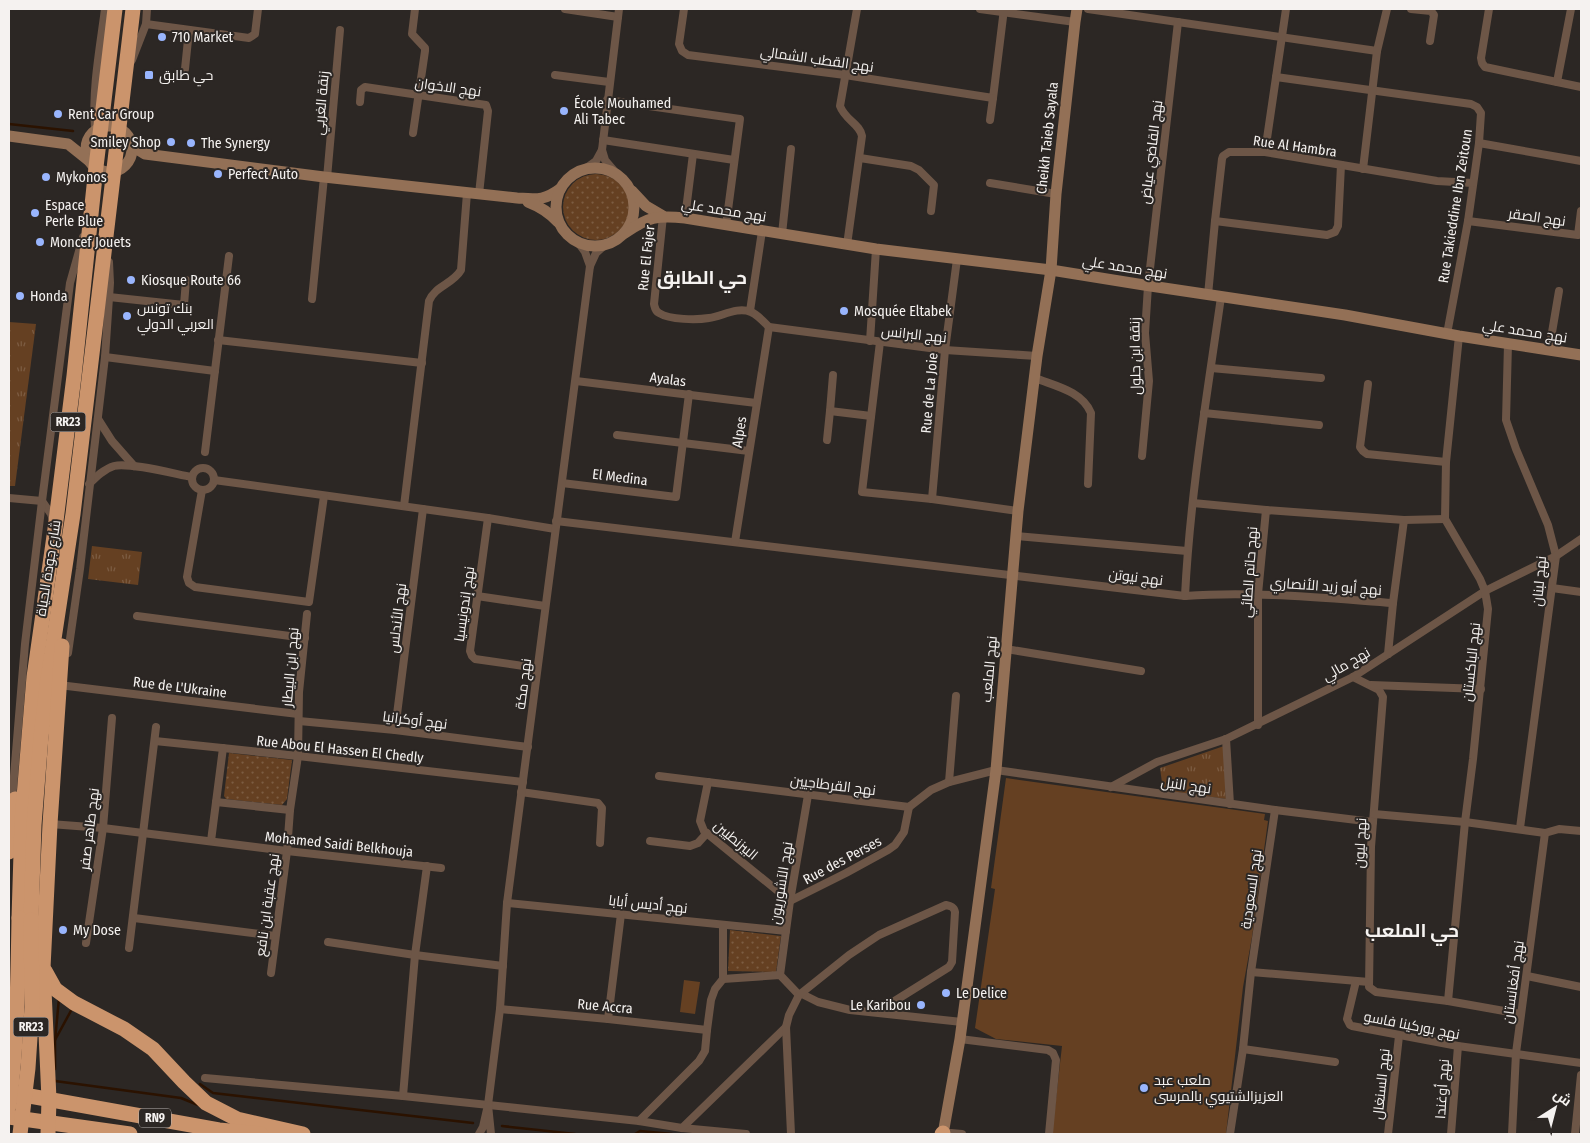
<svg xmlns="http://www.w3.org/2000/svg" width="1590" height="1143" viewBox="0 0 1590 1143" font-family="'Fira Sans Condensed',Cairo,sans-serif">
  <defs>
    <pattern id="grass-tufts" width="24" height="20" patternUnits="userSpaceOnUse" patternTransform="scale(1.25)"><rect width="24" height="20" fill="#654022"/><path d="M3 7l-1-3M5 7V3M7 7l1-3M15 17l-1-3M17 17v-4M19 17l1-3" fill="none" stroke="#7c5c42"/></pattern>
    <pattern id="park-dots" width="8" height="8" patternUnits="userSpaceOnUse" patternTransform="scale(1.25)"><rect width="8" height="8" fill="#654022"/><path d="M2 2h.1M6 6h.1" fill="none" stroke="#7c5c42" stroke-width="1.8" stroke-linecap="round"/></pattern>
  </defs>
  <rect width="100%" height="100%" fill="#2c2724"/>
  <g fill="url(#grass-tufts)">
    <path d="M9,322L36,324L15,486H9Z"/>
    <path d="M92,546L142,552L138,585L88,579Z"/>
    <path d="M1224,746L1226,799L1163,790L1160,768Z"/>
  </g>
  <g fill="url(#park-dots)">
    <circle cx="596" cy="207" r="33"/>
    <path d="M229,753L292,760L287,799L282,805L226,799L224,796Z"/>
    <path d="M730,930L781,936L776,972L728,971Z"/>
  </g>
  <g fill="#654022">
    <path d="M1006,778L1265,814L1264,820L1268,821L1252,937L1243,987L1226,1134H1052L1062,1046L996,1039L975,1028L995,889L991,888Z"/>
    <path d="M684,980L700,982L695,1014L680,1012Z"/>
  </g>
  <g fill="none" stroke-linecap="round" stroke-linejoin="round">
    <g stroke="#2b1200" stroke-width="2.5">
      <path d="M9,124L73,131"/>
      <path d="M55,1040L73,1007"/>
      <path d="M55,1069V1041L59,998"/>
      <path d="M55,1080V1081L181,1098L198,1105"/>
      <path d="M200,1084L213,1093L473,1123"/>
      <path d="M502,1126L575,1134"/>
      <path d="M635,1134L640,1131L672,1134"/>
    </g>
    <g stroke="#6d5647" stroke-width="8">
      <path d="M565,9L618,17"/>
      <path d="M684,9L679,44L682,51L688,55L845,75L993,98L1004,9"/>
      <path d="M980,9L1075,22"/>
      <path d="M1088,9L1377,51"/>
      <path d="M1411,9L1431,11L1434,15L1430,41"/>
      <path d="M1489,9L1481,58L1482,63L1485,67L1581,87"/>
      <path d="M146,24L249,38L255,34L258,9"/>
      <path d="M132,60L146,24L147,9"/>
      <path d="M185,69L189,30"/>
      <path d="M555,75L609,82"/>
      <path d="M1276,77L1471,104L1477,107L1481,113L1479,143L1468,221L1447,334"/>
      <path d="M1557,82L1571,9"/>
      <path d="M607,100L740,119L726,225"/>
      <path d="M360,102L361,90L365,87L486,105L488,111L479,194"/>
      <path d="M990,120L993,98"/>
      <path d="M95,128C92,88 100,48 105,9"/>
      <path d="M413,133L425,51V48L412,34L415,9"/>
      <path d="M603,140L734,160"/>
      <path d="M1479,143L1581,161"/>
      <path d="M602,150L605,160L617,174"/>
      <path d="M1265,152L1286,9"/>
      <path d="M860,158L911,166L919,170L934,185L931,211"/>
      <path d="M585,169L596,161L602,150L619,9"/>
      <path d="M1363,169L1377,51L1387,9"/>
      <path d="M327,178L340,30"/>
      <path d="M990,183L1056,194"/>
      <path d="M663,216L654,304C655,308 655,311 659,313C670,320 697,320 709,318C721,317 737,306 751,312C758,315 764,322 769,327L945,350L1037,356"/>
      <path d="M685,218L693,154"/>
      <path d="M1215,221L1327,235L1335,232L1338,226L1341,165"/>
      <path d="M1468,221L1578,235L1581,211"/>
      <path d="M782,234L791,149"/>
      <path d="M577,241L585,252L590,266"/>
      <path d="M847,245L862,136C860,124 845,120 840,106L857,9"/>
      <path d="M1208,295L1215,221L1222,159L1223,156L1229,152H1265L1437,181L1473,183"/>
      <path d="M109,297L184,305L186,280"/>
      <path d="M312,299L324,177"/>
      <path d="M750,311L762,231"/>
      <path d="M218,340L422,363"/>
      <path d="M870,341L876,249"/>
      <path d="M880,342L862,492L932,499L1018,511"/>
      <path d="M1508,344L1506,420L1516,449L1548,525L1556,556L1520,828"/>
      <path d="M1549,350L1559,291"/>
      <path d="M105,357L215,371"/>
      <path d="M1211,368L1321,378"/>
      <path d="M1035,378C1055,386 1082,391 1091,413L1088,484"/>
      <path d="M576,381L756,403"/>
      <path d="M1368,384L1360,447L1363,451L1367,454L1446,462"/>
      <path d="M830,411L833,375"/>
      <path d="M1204,413L1319,425"/>
      <path d="M98,419L112,441L134,466"/>
      <path d="M617,435L749,451"/>
      <path d="M827,440L830,411L871,416"/>
      <path d="M205,452L229,256"/>
      <path d="M1142,456L1149,381L1145,333L1148,286L1178,22"/>
      <circle cx="203" cy="479" r="11"/>
      <path d="M214,480L488,518L555,529"/>
      <path d="M562,483L676,497L689,394"/>
      <path d="M89,484C96,477 104,469 114,466C129,462 175,474 192,477"/>
      <path d="M202,490L187,577L189,583L195,587L309,602L324,496"/>
      <path d="M9,498L42,501L51,514L53,520"/>
      <path d="M932,499L945,350L957,259"/>
      <path d="M1193,503L1266,510"/>
      <path d="M404,506L429,301C435,286 453,284 461,270L467,193"/>
      <path d="M488,518L470,651L472,656L475,659L537,668"/>
      <path d="M556,521L1185,596C1254,591 1323,598 1393,603"/>
      <path d="M1016,536L1187,551"/>
      <path d="M735,542L769,327"/>
      <path d="M1552,588L1581,592"/>
      <path d="M477,596L545,606"/>
      <path d="M1185,596C1190,495 1207,396 1221,297"/>
      <path d="M137,616L305,638"/>
      <path d="M1006,649L1141,671"/>
      <path d="M68,653L80,569L105,357L110,283L109,262"/>
      <path d="M1388,654L1393,603L1404,520"/>
      <path d="M1353,677L1379,690L1383,697L1371,847L1369,987L1376,992L1448,1001L1521,1014"/>
      <path d="M59,685L298,714"/>
      <path d="M1371,685L1481,689"/>
      <path d="M299,721L395,730L528,747"/>
      <path d="M1258,725V594L1266,510L1404,520L1445,519"/>
      <path d="M395,730L423,509"/>
      <path d="M1226,739L1230,804"/>
      <path d="M155,741L298,756L523,782"/>
      <path d="M659,776L909,807L931,790L949,782L996,770L1275,810L1373,822"/>
      <path d="M708,782L700,821L704,831L790,901L846,873L888,850L895,845L904,832L909,807"/>
      <path d="M949,782L956,696"/>
      <path d="M1111,787L1157,762L1226,739L1353,677L1485,591L1556,556L1581,539"/>
      <path d="M521,792L598,803L602,808L600,843"/>
      <path d="M12,800L25,644L42,501L70,283L83,237"/>
      <path d="M216,802L290,810"/>
      <path d="M1374,814L1465,822L1545,833L1559,829L1581,831"/>
      <path d="M50,824L103,828L287,851L441,868"/>
      <path d="M211,841L223,748"/>
      <path d="M650,841L690,846L698,843L707,833"/>
      <path d="M507,903L786,931"/>
      <path d="M134,918L275,936"/>
      <path d="M328,942L415,955L503,966"/>
      <path d="M86,943L103,828L112,718"/>
      <path d="M129,948L156,727"/>
      <path d="M1251,972L1369,982"/>
      <path d="M271,973L287,851L290,810L298,756L299,692L307,614"/>
      <path d="M780,975L790,901L808,795"/>
      <path d="M1527,976L1581,987"/>
      <path d="M723,979L780,975L799,995"/>
      <path d="M1356,981L1347,1019L1350,1025L1352,1026L1458,1046L1581,1063"/>
      <path d="M802,994L818,1002L850,1010L962,1022"/>
      <path d="M1448,1001L1465,822L1473,759L1488,609L1485,591L1480,579L1445,519L1446,462L1459,336"/>
      <path d="M500,1009L608,1019L707,1030"/>
      <path d="M608,1019L621,914"/>
      <path d="M960,1039L1048,1050L1053,1053L1056,1060L1049,1134"/>
      <path d="M1243,1049L1335,1062"/>
      <path d="M205,1078L403,1096L639,1121L682,1128L746,1134"/>
      <path d="M403,1096L415,955L427,866"/>
      <path d="M488,1105L500,1009L507,903L590,266L596,253L605,245"/>
      <path d="M639,1121L699,1061L705,1051L707,1030L711,1000L715,989L723,979V925"/>
      <path d="M682,1128L786,1027"/>
      <path d="M951,1133L962,1134"/>
      <path d="M479,1134L483,1127L488,1105L491,1134"/>
      <path d="M791,1134L786,1027L789,1015L799,995L849,955L879,935L946,905C951,906 954,907 955,912L952,962L949,967L877,1012"/>
      <path d="M1230,1134L1243,1049L1251,972L1275,810"/>
      <path d="M1388,1134L1399,1036"/>
      <path d="M1451,1134L1458,1046"/>
      <path d="M1512,1134L1516,1053L1545,833"/>
      <path d="M1575,1134L1581,1075"/>
    </g>
    <g stroke="#937056" stroke-width="11">
      <circle cx="109" cy="149" r="23"/>
      <path d="M9,136L68,144L88,160"/>
      <path d="M132,146L145,154L324,177L517,198C536,199 544,201 560,189"/>
      <circle cx="595" cy="207" r="39"/>
      <path d="M632,191L646,206L663,216"/>
      <path d="M528,202C541,207 549,212 558,222"/>
      <path d="M625,233C648,217 657,215 685,218L876,249L1051,270L1144,285L1345,315L1459,336L1581,355"/>
      <path d="M943,1134L960,1039L996,770L1018,511L1037,356L1051,270L1056,194L1075,22L1077,9"/>
    </g>
    <g stroke="#cb946c" stroke-width="15">
      <path d="M9,852L15,799"/>
      <path d="M19,918L22,821L34,677L55,529L74,376L96,167L115,9"/>
      <path d="M31,920L34,825L41,737L48,678L73,514L133,9"/>
      <path d="M45,971L55,989L74,1003L124,1029L153,1049L184,1082L206,1103L237,1119L303,1134"/>
      <path d="M13,1093L219,1130L261,1134"/>
      <path d="M9,1117L130,1134"/>
      <path d="M48,1134L49,1099L43,968L50,824L62,646"/>
      <path d="M942,1134L943,1133"/>
    </g>
    <g stroke="#cb946c" stroke-width="15">
      <path d="M9,1106C17,1043 18,981 19,918"/>
      <path d="M20,1134L28,1068L32,1007L31,920"/>
    </g>
  </g>
  <g fill="#99b5fd" stroke="#2c2724" stroke-width="2">
    <circle cx="162" cy="37" r="5"/>
    <rect x="144" y="70" width="10" height="10" rx="2.5"/>
    <circle cx="564" cy="111" r="5"/>
    <circle cx="58" cy="114" r="5"/>
    <circle cx="171" cy="142" r="5"/>
    <circle cx="191" cy="143" r="5"/>
    <circle cx="218" cy="174" r="5"/>
    <circle cx="46" cy="177" r="5"/>
    <circle cx="35" cy="213" r="5"/>
    <circle cx="40" cy="242" r="5"/>
    <circle cx="131" cy="280" r="5"/>
    <circle cx="20" cy="296" r="5"/>
    <circle cx="844" cy="311" r="5"/>
    <circle cx="127" cy="316" r="5"/>
    <circle cx="63" cy="930" r="5"/>
    <circle cx="946" cy="993" r="5"/>
    <circle cx="921" cy="1005" r="5"/>
    <circle cx="1144" cy="1088" r="5"/>
  </g>
  <g text-anchor="middle" stroke-width="4" stroke-linejoin="round" paint-order="stroke">
    <g fill="#2c2724" stroke="#b9b5b3" stroke-width="1">
      <rect x="50.5" y="412.5" width="35" height="19" rx="4"/>
      <rect x="13.5" y="1017.5" width="35" height="19" rx="4"/>
      <rect x="139" y="1108.5" width="32" height="19" rx="4"/>
    </g>
    <g font-size="12" font-weight="bold" fill="#f5f2f0">
      <text x="68" y="426">RR23</text>
      <text x="31" y="1031">RR23</text>
      <text x="155" y="1122">RN9</text>
    </g>
    <g font-size="14" fill="#f5f2f0" stroke="#2c2724" text-anchor="start">
      <text x="172" y="42">710 Market</text>
      <text x="159" y="80">حي طابق</text>
      <text x="574" y="108">École Mouhamed<tspan x="574" dy="16">Ali Tabec</tspan></text>
      <text x="68" y="119">Rent Car Group</text>
      <text x="161" y="147" text-anchor="end">Smiley Shop</text>
      <text x="201" y="148">The Synergy</text>
      <text x="228" y="179">Perfect Auto</text>
      <text x="56" y="182">Mykonos</text>
      <text x="45" y="210">Espace<tspan x="45" dy="16">Perle Blue</tspan></text>
      <text x="50" y="247">Moncef Jouets</text>
      <text x="141" y="285">Kiosque Route 66</text>
      <text x="30" y="301">Honda</text>
      <text x="137" y="313">بنك تونس<tspan x="137" dy="16">العربي الدولي</tspan></text>
      <text x="854" y="316">Mosquée Eltabek</text>
      <text x="73" y="935">My Dose</text>
      <text x="956" y="998">Le Delice</text>
      <text x="911" y="1010" text-anchor="end">Le Karibou</text>
      <text x="1154" y="1085">ملعب عبد<tspan x="1154" dy="16">العزيزالشتيوي بالمرسى</tspan></text>
    </g>
    <g font-size="14" fill="#f5f2f0" stroke="#2c2724">
      <text transform="translate(817 59) rotate(8)" y="5">نهج القطب الشمالي</text>
      <text transform="translate(448 87) rotate(8)" y="5">نهج الاخوان</text>
      <text transform="translate(321 103) rotate(-85)" y="5">زنقة الغربي</text>
      <text transform="translate(1047 138) rotate(-84)" y="5">Cheikh Taieb Sayala</text>
      <text transform="translate(1295 146) rotate(8)" y="5">Rue Al Hambra</text>
      <text transform="translate(1151 152) rotate(-83)" y="5">نهج القاضي عياض</text>
      <text transform="translate(1455 206) rotate(-81)" y="5">Rue Takieddine Ibn Zeitoun</text>
      <text transform="translate(724 210) rotate(9)" y="5">نهج محمد علي</text>
      <text transform="translate(1537 217) rotate(8)" y="5">نهج الصقر</text>
      <text transform="translate(646 258) rotate(-84)" y="5">Rue El Fajer</text>
      <text transform="translate(1125 267) rotate(9)" y="5">نهج محمد علي</text>
      <text transform="translate(1525 331) rotate(9)" y="5">نهج محمد علي</text>
      <text transform="translate(914 334) rotate(6)" y="5">نهج البرانس</text>
      <text transform="translate(1135 356) rotate(-91)" y="5">زنقة ابن جلول</text>
      <text transform="translate(668 379) rotate(7)" y="5">Ayalas</text>
      <text transform="translate(929 393) rotate(-85)" y="5">Rue de La Joie</text>
      <text transform="translate(739 432) rotate(-81)" y="5">Alpes</text>
      <text transform="translate(620 477) rotate(7)" y="5">El Medina</text>
      <text transform="translate(48 568) rotate(-81)" y="5">شارع جودة الحياة</text>
      <text transform="translate(1249 572) rotate(-86)" y="5">نهج حاتم الطائي</text>
      <text transform="translate(1136 577) rotate(7)" y="5">نهج نيوتن</text>
      <text transform="translate(1539 581) rotate(-85)" y="5">نهج لبنان</text>
      <text transform="translate(1326 586) rotate(4)" y="5">نهج أبو زيد الأنصاري</text>
      <text transform="translate(464 604) rotate(-82)" y="5">نهج إندونيسيا</text>
      <text transform="translate(397 618) rotate(-83)" y="5">نهج الأندلس</text>
      <text transform="translate(1471 662) rotate(-84)" y="5">نهج الباكستان</text>
      <text transform="translate(1346 664) rotate(-30)" y="5">نهج مالي</text>
      <text transform="translate(290 667) rotate(-85)" y="5">نهج ابن البيطار</text>
      <text transform="translate(989 669) rotate(-85)" y="5">نهج الملعب</text>
      <text transform="translate(523 684) rotate(-83)" y="5">نهج مكة</text>
      <text transform="translate(180 687) rotate(7)" y="5">Rue de L'Ukraine</text>
      <text transform="translate(415 720) rotate(7)" y="5">نهج أوكرانيا</text>
      <text transform="translate(340 749) rotate(6)" y="5">Rue Abou El Hassen El Chedly</text>
      <text transform="translate(833 785) rotate(7)" y="5">نهج القرطاجيين</text>
      <text transform="translate(1186 785) rotate(8)" y="5">نهج النيل</text>
      <text transform="translate(89 829) rotate(-83)" y="5">نهج طاهر صفر</text>
      <text transform="translate(736 840) rotate(40)" y="5">البيزنطيين</text>
      <text transform="translate(1360 843) rotate(-87)" y="5">نهج ليون</text>
      <text transform="translate(339 844) rotate(6)" y="5">Mohamed Saidi Belkhouja</text>
      <text transform="translate(842 860) rotate(-28)" y="5">Rue des Perses</text>
      <text transform="translate(781 883) rotate(-81)" y="5">نهج الآشوريون</text>
      <text transform="translate(1251 889) rotate(-82)" y="5">نهج السعودية</text>
      <text transform="translate(648 904) rotate(6)" y="5">نهج أديس أبابا</text>
      <text transform="translate(267 905) rotate(-82)" y="5">نهج عقبة ابن نافع</text>
      <text transform="translate(1513 982) rotate(-82)" y="5">نهج أفغانستان</text>
      <text transform="translate(605 1006) rotate(5)" y="5">Rue Accra</text>
      <text transform="translate(1412 1025) rotate(11)" y="5">نهج بوركينا فاسو</text>
      <text transform="translate(1381 1084) rotate(-84)" y="5">نهج السنغال</text>
      <text transform="translate(1442 1089) rotate(-86)" y="5">نهج أوغندا</text>
    </g>
    <g font-size="19" font-weight="bold" fill="#f5f2f0" stroke="#2c2724">
      <text x="702" y="284">حي الطابق</text>
      <text x="1412" y="937">حي الملعب</text>
    </g>
  </g>
  <rect width="1590" height="1143" fill="none" stroke="#f5f2f0" stroke-width="20"/>
  <g transform="translate(1555 1108) rotate(36)" stroke="#2c2724" stroke-width="4" paint-order="stroke">
  <path d="M0-4L9 19L0 12L-9 19Z" fill="#f5f2f0"/>
  <text y="-8" font-size="14" font-weight="bold" text-anchor="middle" fill="#f5f2f0">ش</text>
  </g>
</svg>
